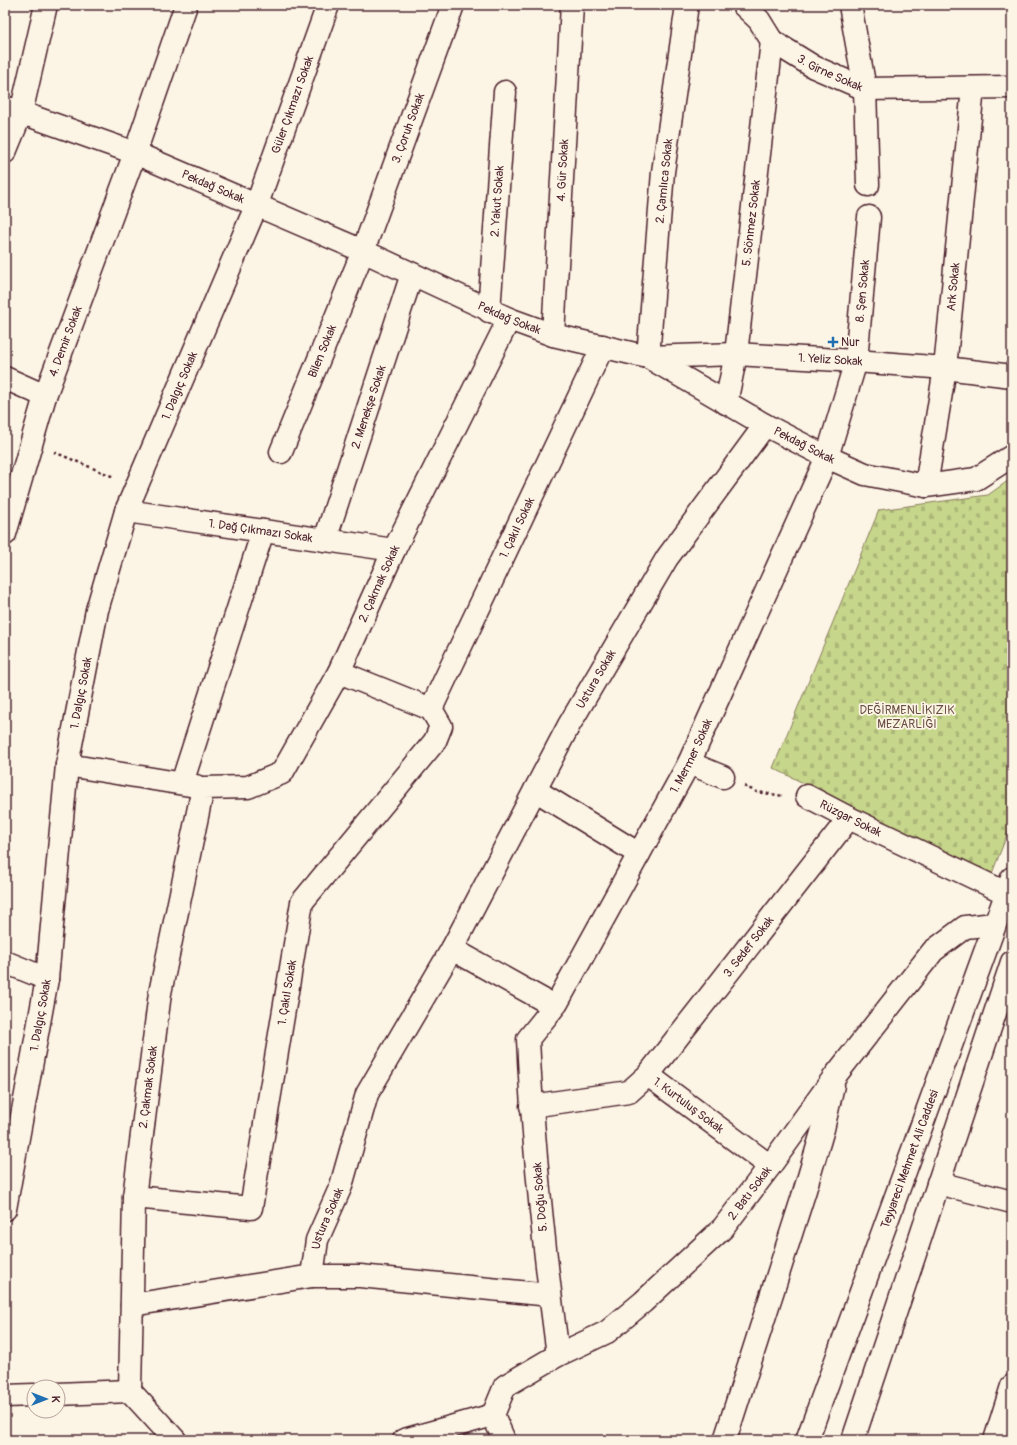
<svg xmlns="http://www.w3.org/2000/svg" width="1017" height="1445" viewBox="0 0 1017 1445" font-family="Pangolin,sans-serif">
  <defs>
    <pattern id="cemetery-stones" width="16" height="16" patternUnits="userSpaceOnUse"><rect width="16" height="16" fill="#c6d68b"/><path d="M2 7V4a2 2 0 0 1 4 0v3zM10 15v-3a2 2 0 0 1 4 0v3z" fill="#acb778"/></pattern>
  </defs>
  <rect width="100%" height="100%" fill="#fcf5e5"/>
  <filter id="ink" filterUnits="userSpaceOnUse"><feTurbulence type="fractalNoise" baseFrequency=".025" numOctaves="2"/><feDisplacementMap in="SourceGraphic" scale="8" xChannelSelector="R" yChannelSelector="G"/><feConvolveMatrix kernelMatrix="1 2 1 2 8 2 1 2 1" color-interpolation-filters="sRGB"/></filter>
  <g filter="url(#ink)">
    <path fill="url(#cemetery-stones)" stroke="#887a5b" d="M1012,478V822L991,876L773,768L879,510L988,495Z"/>
    <g fill="none" stroke-linecap="round" stroke-linejoin="round">
      <defs>
        <g id="street">
          <path id="s1" d="M687,5L663,172L648,357L736,354L856,361L945,368L1012,376"/>
          <path id="s2" d="M743,5L759,20L772,41L814,67L865,89L1012,87"/>
          <path d="M850,5L865,89L868,185"/>
          <path id="s3" d="M5,107L135,153L363,251L509,319L553,335L648,357L765,425L827,457L865,474L926,486L976,479L1012,456"/>
          <path d="M5,152L21,113L46,5"/>
          <path id="s4" d="M489,311L505,92"/>
          <path id="s5" d="M553,335L572,5"/>
          <path d="M5,378L45,396"/>
          <path id="s6" d="M726,403L736,354L772,41"/>
          <path id="s7" d="M281,452L363,251L453,5"/>
          <path id="s8" d="M926,486L945,368L973,88"/>
          <path id="s9" d="M126,511L394,550"/>
          <path id="s10" d="M5,534L45,396L135,153L186,5"/>
          <path id="s11" d="M325,540L412,274"/>
          <path d="M339,672L431,709"/>
          <path d="M689,763L723,777"/>
          <path d="M67,765L196,786"/>
          <path d="M182,783L263,531"/>
          <path d="M535,790L639,854"/>
          <path id="s12" d="M807,796L849,818L1006,893"/>
          <path d="M452,949L554,1006"/>
          <path d="M5,962L47,979"/>
          <path id="s13" d="M648,1075L849,818"/>
          <path id="s14" d="M531,1106L629,1092L648,1075L770,1166"/>
          <path d="M938,1183L1012,1202"/>
          <path id="s15" d="M134,1197L251,1208L302,902L435,741L441,726L431,709L603,346"/>
          <path id="s16" d="M5,1209L47,979L67,765L97,610L126,511L257,204L328,5"/>
          <path id="s17" d="M550,1295L360,1276H312L317,1240L341,1186L367,1094L452,949L569,725L667,558L765,425"/>
          <path d="M132,1305L312,1276"/>
          <path id="s18" d="M558,1355C544,1250 533,1145 528,1039L557,1003L689,763L827,457L856,361L869,217"/>
          <path id="s19" d="M130,1391L134,1197L160,993L203,788L248,787L282,773L339,672L394,550L509,319"/>
          <path d="M58,1394L130,1391L175,1440"/>
          <path d="M5,1396L34,1395"/>
          <path d="M404,1440L493,1415"/>
          <path id="s20" d="M504,1440L493,1415L505,1386L558,1355L607,1332L643,1302L723,1228L770,1166L835,1076L933,951L965,927L995,924"/>
          <path d="M725,1440L805,1190L823,1129L833,1085"/>
          <path d="M995,1440L1012,1386"/>
        </g>
        <g id="primary">
          <path id="s21" d="M807,1440L1012,878"/>
          <path d="M853,1440L1012,962"/>
        </g>
      </defs>
      <use href="#street" stroke="#4a1f2b" stroke-width="25"/>
      <use href="#primary" stroke="#4a1f2b" stroke-width="25"/>
      <g stroke="#4a1f2b" stroke-width="2.5" stroke-dasharray="3 3" stroke-linecap="butt">
        <path d="M54,452L114,477"/>
        <path d="M744,786L757,792L784,796"/>
      </g>
      <use href="#street" stroke="#fcf5e5" stroke-width="22"/>
      <use href="#primary" stroke="#fcf5e5" stroke-width="22"/>
    </g>
  </g>
  <path fill="#1f6fb2" stroke="#fcf5e5" stroke-width="1.5" d="M831 336h4v4h4v4h-4v4h-4v-4h-4v-4h4z"/>
  <g text-anchor="middle" stroke-width="3.5" stroke-linejoin="round" paint-order="stroke">
    <g font-size="12" fill="#4a1f2b" stroke="#fcf5e5">
      <text dy="4" stroke="none"><textPath href="#s2" startOffset="113">3. Girne Sokak</textPath></text>
      <text dy="4" stroke="none"><textPath href="#s16" startOffset="1149">Güler Çıkmazı Sokak</textPath></text>
      <text dy="4" stroke="none"><textPath href="#s7" startOffset="348">3. Çoruh Sokak</textPath></text>
      <text dy="4" stroke="none"><textPath href="#s5" startOffset="165">4. Gür Sokak</textPath></text>
      <text transform="translate(664 181) rotate(-84)" y="4">2. Çamlıca Sokak</text>
      <text dy="4" stroke="none"><textPath href="#s3" startOffset="223">Pekdağ Sokak</textPath></text>
      <text dy="4" stroke="none"><textPath href="#s4" startOffset="110">2. Yakut Sokak</textPath></text>
      <text dy="4" stroke="none"><textPath href="#s6" startOffset="182">5. Sönmez Sokak</textPath></text>
      <text dy="4" stroke="none"><textPath href="#s8" startOffset="201">Ark Sokak</textPath></text>
      <text dy="4" stroke="none"><textPath href="#s18" startOffset="1144">8. Şen Sokak</textPath></text>
      <text dy="4" stroke="none"><textPath href="#s3" startOffset="547">Pekdağ Sokak</textPath></text>
      <text dy="4" stroke="none"><textPath href="#s10" startOffset="202">4. Demir Sokak</textPath></text>
      <text dy="4" stroke="none"><textPath href="#s7" startOffset="109">Bilen Sokak</textPath></text>
      <text dy="4" stroke="none"><textPath href="#s1" startOffset="537">1. Yeliz Sokak</textPath></text>
      <text dy="4" stroke="none"><textPath href="#s16" startOffset="846">1. Dalgıç Sokak</textPath></text>
      <text dy="4" stroke="none"><textPath href="#s11" startOffset="140">2. Menekşe Sokak</textPath></text>
      <text dy="4" stroke="none"><textPath href="#s3" startOffset="871">Pekdağ Sokak</textPath></text>
      <text dy="4" stroke="none"><textPath href="#s15" startOffset="873">1. Çakıl Sokak</textPath></text>
      <text dy="4" stroke="none"><textPath href="#s9" startOffset="136">1. Dağ Çıkmazı Sokak</textPath></text>
      <text dy="4" stroke="none"><textPath href="#s19" startOffset="904">2. Çakmak Sokak</textPath></text>
      <text dy="4" stroke="none"><textPath href="#s17" startOffset="904">Ustura Sokak</textPath></text>
      <text dy="4" stroke="none"><textPath href="#s16" startOffset="522">1. Dalgıç Sokak</textPath></text>
      <text dy="4" stroke="none"><textPath href="#s18" startOffset="645">1. Mermer Sokak</textPath></text>
      <text dy="4" stroke="none"><textPath href="#s12" startOffset="49">Rüzgar Sokak</textPath></text>
      <text dy="4" stroke="none"><textPath href="#s13" startOffset="163">3. Sedef Sokak</textPath></text>
      <text dy="4" stroke="none"><textPath href="#s15" startOffset="336">1. Çakıl Sokak</textPath></text>
      <text dy="4" stroke="none"><textPath href="#s16" startOffset="197">1. Dalgıç Sokak</textPath></text>
      <text dy="4" stroke="none"><textPath href="#s19" startOffset="305">2. Çakmak Sokak</textPath></text>
      <text dy="4" stroke="none"><textPath href="#s14" startOffset="175">1. Kurtuluş Sokak</textPath></text>
      <text dy="4" stroke="none"><textPath href="#s21" startOffset="299">Teyyareci Mehmet Ali Caddesi</textPath></text>
      <text dy="4" stroke="none"><textPath href="#s20" startOffset="374">2. Batı Sokak</textPath></text>
      <text transform="translate(540 1197) rotate(-95)" y="4">5. Doğu Sokak</text>
      <text dy="4" stroke="none"><textPath href="#s17" startOffset="299">Ustura Sokak</textPath></text>
    </g>
    <g font-size="12" fill="#4a1f2b" stroke="#fcf5e5" text-anchor="start">
      <text x="841" y="346">Nur</text>
    </g>
    <g font-size="12" fill="#694d43" stroke="#fcf5e5">
      <text x="907" y="714">DEĞİRMENLİKIZIK<tspan x="907" dy="14">MEZARLIĞI</tspan></text>
    </g>
  </g>
  <rect width="1017" height="1445" fill="none" stroke="#fcf5e5" stroke-width="20"/>
  <rect x="10" y="10" width="997" height="1425" fill="none" stroke="#4a1f2b" stroke-width="1.5" filter="url(#ink)"/>
  <g transform="translate(46 1399) rotate(90)"><circle r="19" fill="#fcf5e5" stroke="#b59f9b"/>
  <path d="M0-3L7 15L0 10L-7 15Z" fill="#1f6fb2"/>
  <text y="-6" font-size="11" font-weight="bold" text-anchor="middle" fill="#4a1f2b">K</text>
  </g>
</svg>
